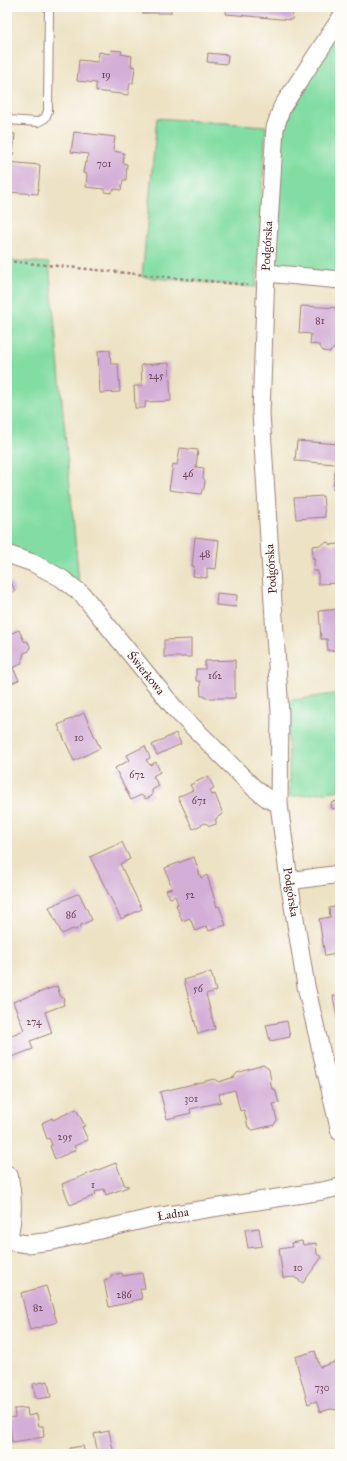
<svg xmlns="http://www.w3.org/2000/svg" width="347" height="1461" viewBox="0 0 347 1461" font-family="'IM FELL Great Primer',serif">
  <rect width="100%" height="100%" fill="#fdfcf7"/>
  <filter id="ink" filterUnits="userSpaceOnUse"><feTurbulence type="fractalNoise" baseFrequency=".025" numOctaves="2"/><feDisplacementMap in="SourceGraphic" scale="8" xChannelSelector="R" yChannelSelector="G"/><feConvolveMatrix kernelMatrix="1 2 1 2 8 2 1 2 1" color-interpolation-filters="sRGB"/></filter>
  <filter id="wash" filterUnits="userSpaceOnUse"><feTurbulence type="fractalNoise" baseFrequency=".012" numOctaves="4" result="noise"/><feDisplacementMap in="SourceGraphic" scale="16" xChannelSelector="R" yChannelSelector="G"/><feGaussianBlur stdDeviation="0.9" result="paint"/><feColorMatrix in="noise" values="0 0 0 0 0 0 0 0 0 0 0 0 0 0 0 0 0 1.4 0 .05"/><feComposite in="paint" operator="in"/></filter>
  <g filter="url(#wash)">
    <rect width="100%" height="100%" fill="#ede2c4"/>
    <g fill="#82dda3" stroke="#667e67">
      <path d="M340,30V274L277,268L272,262L279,130L285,109Z"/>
      <path d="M157,118L266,126L256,287L142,277Z"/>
      <path d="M7,260L49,263L79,582L7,547Z"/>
      <path d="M340,693V790L290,797L287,701Z"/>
    </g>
    <g id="blocks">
      <g fill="#d3aed7">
        <path d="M123,7H171V13H142V10L123,11Z"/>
        <path d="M227,7H293L292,20L226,14Z"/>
        <path d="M111,50L122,51L121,54L132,56L131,66L135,67L133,83H130L128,95L96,91V83L77,81L79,60L98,62L99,52L110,54Z"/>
        <path d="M208,53L228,55L227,64L207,62Z"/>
        <path d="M74,132L115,137L113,151L124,153L123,163L127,164L126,180H123L121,190L114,189L111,193L105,192L104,189L86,187L87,174L83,173L85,162H87L88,154L71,152Z"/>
        <path d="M7,133L15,134L13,155L7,154Z"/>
        <path d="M7,162L40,165L38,194L7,192Z"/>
        <path d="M301,306L340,308V347H335L330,352L323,351L319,345L310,344L311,334L299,333Z"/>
        <path d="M110,350L111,364H118L120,392L100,393L98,351Z"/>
        <path d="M169,363L171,401L145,402V408H135L134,386H142L141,365Z"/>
        <path d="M297,441L340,444V490L333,489L336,464L295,461Z"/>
        <path d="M180,448L198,450L196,467L204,468L203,478L205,480L204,489L202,490L201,494L169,490L173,464L177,465Z"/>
        <path d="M323,496L325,517L296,519L294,498Z"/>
        <path d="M195,537L219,540L216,569L207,568V578L193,576L194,566H192Z"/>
        <path d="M328,542L330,545L340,544V583L318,584V571H313L315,558L313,559L312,546L322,545L324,543Z"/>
        <path d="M11,582L15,591L7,594V584Z"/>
        <path d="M217,593L237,595L236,607L216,605Z"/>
        <path d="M340,609V650L328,651L327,639H321L319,611Z"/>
        <path d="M19,630L24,641L28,642L30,646L29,651L24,653L21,664L13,668L19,680L7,685V635Z"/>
        <path d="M191,639V657H164V640Z"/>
        <path d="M235,660V698H205V696H201L200,681H196V669H205V661Z"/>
        <path d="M84,713L100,748L74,761L58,725Z"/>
        <path d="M176,733L181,744L157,755L152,745Z"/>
        <path d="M145,746L150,758L146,760L150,765L156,762L160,772L153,776L159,786L152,790V796L146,799L141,795L131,800L115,768L130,760L127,755Z"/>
        <path d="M208,776L214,788L210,790L212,795L215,794L223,814L216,818V824L210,826L205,823L193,829L178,797L193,790L190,785Z"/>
        <path d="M340,800V808L332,809L331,803Z"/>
        <path d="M122,842L130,859L120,864L142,909L121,919L90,857Z"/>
        <path d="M194,857L201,878L207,875L217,907L219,906L226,925L209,931L207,926L195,931L190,918L182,921L176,905L178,904L175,896L170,898L166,890L172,888L165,868Z"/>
        <path d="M79,893L92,920L81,925L80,928L75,930L73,929L62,934L49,907Z"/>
        <path d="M340,906V960L337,961L336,954L325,956L319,919L330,917L329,908Z"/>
        <path d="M211,972L216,991L206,994L215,1029L198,1034L184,980Z"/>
        <path d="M57,986L61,998L63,997L64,1000L63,1001L64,1005L45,1012L52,1033L30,1041L33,1049L9,1058L7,1051V1037L24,1030L13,1002Z"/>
        <path d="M340,995V1018L337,1019L333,996Z"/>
        <path d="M287,1021L290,1037L270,1041L266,1025Z"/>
        <path d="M263,1065L269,1069L271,1081H270L272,1089H275L279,1103L273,1104L277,1120L274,1125L253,1130L248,1127L244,1110L240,1111L235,1090L219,1094L221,1102L190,1109L191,1113L167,1119L160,1092L214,1079L219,1082L234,1077L237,1073Z"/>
        <path d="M76,1109L85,1126L82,1127L88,1140L74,1146L76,1150L55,1159L50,1146L52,1145L49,1138L47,1139L42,1123L52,1118L53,1120Z"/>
        <path d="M116,1163L125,1186L128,1185V1187L106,1195L104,1189L95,1192L96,1195L70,1205L62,1184Z"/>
        <path d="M259,1228L262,1246L248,1248L245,1230Z"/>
        <path d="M302,1241L303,1245L316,1243L317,1254L322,1257L303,1283L294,1277L283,1278L279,1249L292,1247L291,1243Z"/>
        <path d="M122,1273L123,1276L142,1273L145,1288L140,1289L142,1299L131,1301L132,1302L109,1307L104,1280L111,1278V1275Z"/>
        <path d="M46,1286L57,1322L30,1330L21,1293Z"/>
        <path d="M315,1351L320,1367L338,1361L340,1369V1410H337L331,1409L320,1412L316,1401L308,1404L295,1357Z"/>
        <path d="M48,1381L51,1397L36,1399L33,1384Z"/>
        <path d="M27,1408L28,1416L37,1414L39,1426H43L44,1437L12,1442L9,1418L15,1417L14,1409Z"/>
        <path d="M109,1431L114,1454H98L94,1434Z"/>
        <path d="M83,1446L85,1454H71L70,1448Z"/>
      </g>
    </g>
  </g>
  <g filter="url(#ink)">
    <use href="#blocks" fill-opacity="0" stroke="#9c8078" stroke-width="1"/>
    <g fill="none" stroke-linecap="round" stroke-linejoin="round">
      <defs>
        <path id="lane" d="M7,120L38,122L45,118L48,111L49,7"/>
        <g id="street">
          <path d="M340,19L282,107L275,128L266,273L261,413L280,713L279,804L289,881L306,986L340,1132"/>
          <path d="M266,273L340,280"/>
          <path d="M7,554L33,563L61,578L82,594L176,710L254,788L268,799L279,804"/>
          <path d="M289,881L340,874"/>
          <path d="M7,1241L27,1244L53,1241L155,1217L322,1191L340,1187"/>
        </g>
        <path id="secondary" d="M7,1177C11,1197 11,1215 7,1235"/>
      </defs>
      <use href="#lane" stroke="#9c8078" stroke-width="10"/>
      <use href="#street" stroke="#9c8078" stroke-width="19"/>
      <use href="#secondary" stroke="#9c8078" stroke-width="24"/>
      <path stroke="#9c8078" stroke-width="2.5" stroke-dasharray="3 3" stroke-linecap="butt" d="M7,261L247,285"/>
      <use href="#lane" stroke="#fff" stroke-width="8"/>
      <use href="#street" stroke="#fff" stroke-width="17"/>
      <use href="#secondary" stroke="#fff" stroke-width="22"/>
    </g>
  </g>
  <g text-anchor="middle" stroke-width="4" stroke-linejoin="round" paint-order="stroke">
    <g font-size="10" fill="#6c4356">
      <text x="106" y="78">19</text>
      <text x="104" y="167">701</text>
      <text x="320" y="324">81</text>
      <text x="156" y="379">245</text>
      <text x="188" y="477">46</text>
      <text x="205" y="557">48</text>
      <text x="215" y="679">162</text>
      <text x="79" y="741">10</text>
      <text x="137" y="778">672</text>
      <text x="199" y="804">671</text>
      <text x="190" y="898">52</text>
      <text x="71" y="918">86</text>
      <text x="198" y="992">56</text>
      <text x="34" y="1025">274</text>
      <text x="191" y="1102">301</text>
      <text x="65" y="1140">295</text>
      <text x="93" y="1188">1</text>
      <text x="298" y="1271">10</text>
      <text x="124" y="1298">286</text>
      <text x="38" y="1311">82</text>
      <text x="322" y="1391">730</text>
    </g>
    <g font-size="12" fill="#4a1f2b" stroke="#fdfcf7">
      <text transform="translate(267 246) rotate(-87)" y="4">Podgórska</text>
      <text transform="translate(271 569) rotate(-94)" y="4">Podgórska</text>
      <text transform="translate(146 673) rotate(51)" y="4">Świerkowa</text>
      <text transform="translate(291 892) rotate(81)" y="4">Podgórska</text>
      <text transform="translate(173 1214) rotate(-9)" y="4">Ładna</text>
    </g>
  </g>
  <rect width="347" height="1461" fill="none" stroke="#fdfcf7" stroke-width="24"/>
</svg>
